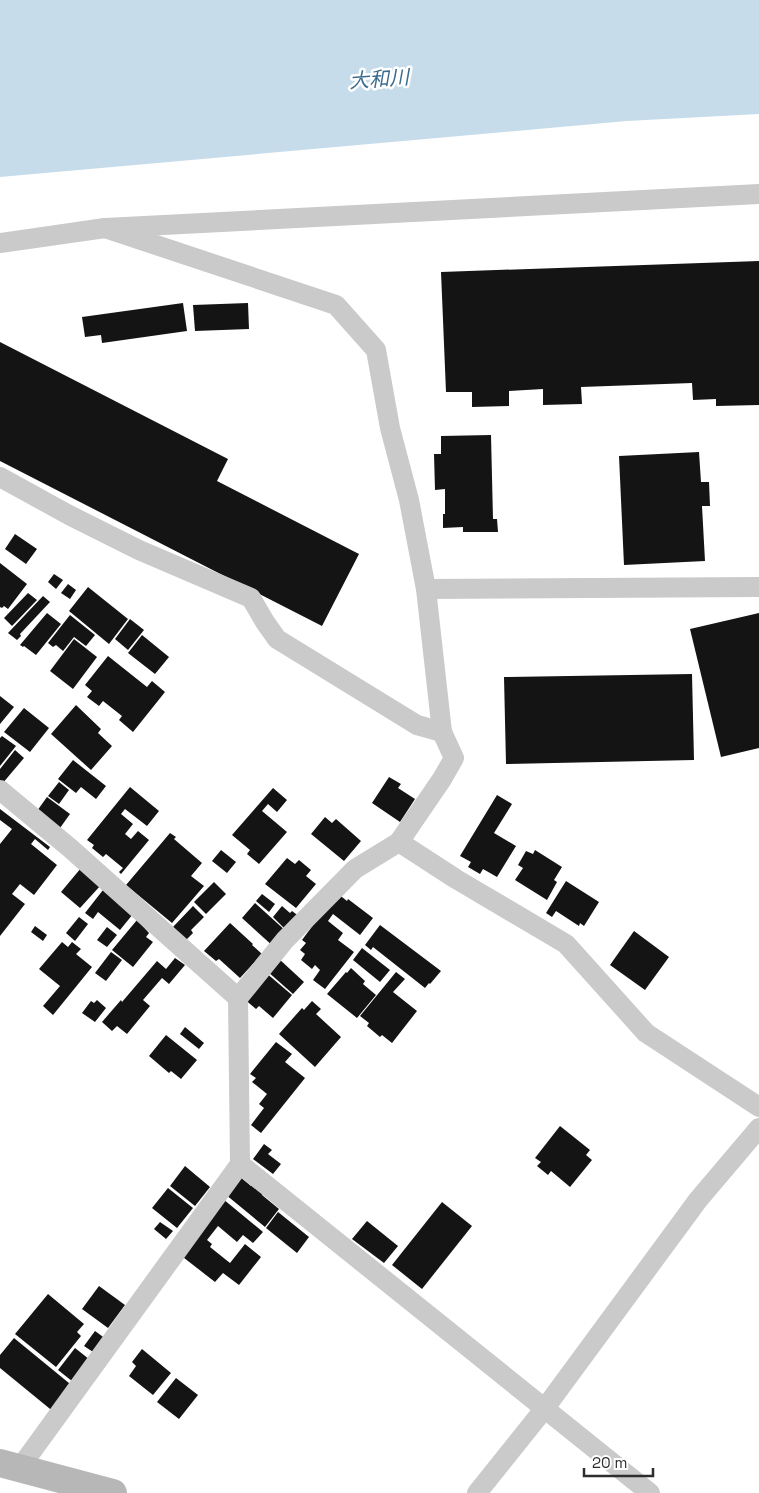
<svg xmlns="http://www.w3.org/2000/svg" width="759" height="1493" viewBox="0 0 759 1493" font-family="'Space Grotesk','Noto Sans JP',sans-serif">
  <rect width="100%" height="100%" fill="#fff"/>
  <path fill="#c7dcea" d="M0,0H759V114L627,121L0,177Z"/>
  <g fill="#141414">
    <path d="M759,261V405L716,406V399L693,400L692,383L581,387L582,404L543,405V389L509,391V406L472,407V392H446L441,272Z"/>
    <path d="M183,303L187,331L102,343L101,335L85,337L82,317Z"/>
    <path d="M248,303L249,329L195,331L193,305Z"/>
    <path d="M0,342L228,459L217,481L359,554L322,626L0,461Z"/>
    <path d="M491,435L493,519H497L498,532H463V527L443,528V514H445V489L435,490L434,454H441V436Z"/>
    <path d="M699,452L701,482H709L710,506H702L705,561L624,565L619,456Z"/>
    <path d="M15,534L37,549L26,564L5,549Z"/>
    <path d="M0,563L27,584L8,609L4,606L2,608L0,607Z"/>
    <path d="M54,574L63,580L56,589L48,582Z"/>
    <path d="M68,584L76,590L70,599L61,593Z"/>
    <path d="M88,587L128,619L109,644L69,611Z"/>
    <path d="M28,593L37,600L12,626L4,618Z"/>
    <path d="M43,596L50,602L20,634L21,636L17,640L8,633Z"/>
    <path d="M47,613L61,624L36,655L24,646L23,647L20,645Z"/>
    <path d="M759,613V748L721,757L690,629Z"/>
    <path d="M70,615L95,635L86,646L74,637L63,651L56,645L53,647L48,643Z"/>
    <path d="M130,619L144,630L128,650L115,639Z"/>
    <path d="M142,635L169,657L155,674L128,653Z"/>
    <path d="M74,639L97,657L73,689L50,671Z"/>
    <path d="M108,656L147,687L152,681L165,692L133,732L119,720L122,716L103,701L99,706L87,697L92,691L85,685Z"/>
    <path d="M692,674L694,760L506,764L504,677Z"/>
    <path d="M0,696L14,707L0,724Z"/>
    <path d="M76,705L101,729L98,733L112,746L91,770L51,734Z"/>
    <path d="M24,708L49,728L30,752L4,732Z"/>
    <path d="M2,736L16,746L0,766V738Z"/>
    <path d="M15,750L24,758L2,784L0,783V769Z"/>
    <path d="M73,760L106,786L96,799L81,787L76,793L58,779Z"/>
    <path d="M389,777L401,784L398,788L415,799L400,822L372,803Z"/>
    <path d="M59,782L69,790L59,804L48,796Z"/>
    <path d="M130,787L159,811L147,826L125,809L121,814L133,824L125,834L131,839L138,831L149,840L121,874L119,872L123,868L106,854L103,857L92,848L94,845L87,840Z"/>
    <path d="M273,788L287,800L277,812L268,804L262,811L287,832L259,864L247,854L250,850L232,835Z"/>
    <path d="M497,795L512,804L494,833L516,846L497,877L483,869L480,874L468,867L471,862L460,856Z"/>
    <path d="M47,797L70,814L60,828L37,811Z"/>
    <path d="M0,809L50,847L48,850L35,839L31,844L57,865L34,895L20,884L12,894L25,904L0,936V844L12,829L0,820Z"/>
    <path d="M325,817L332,823L336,819L361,841L344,861L311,834Z"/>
    <path d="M170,833L176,837L174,839L202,863L191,876L204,886L172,923L126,885Z"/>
    <path d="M221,850L236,862L227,873L212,861Z"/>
    <path d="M535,850L562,867L554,880L557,882L547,900L515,880L523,868L518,865L526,851L533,854Z"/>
    <path d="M287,858L295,864L299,860L311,870L306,876L316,884L296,908L265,884Z"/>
    <path d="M81,868L101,885L80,908L61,892Z"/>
    <path d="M566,881L599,902L584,926L580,923L579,926L556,911L552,917L546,913Z"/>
    <path d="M214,882L226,894L206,914L194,902Z"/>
    <path d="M103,890L133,914L120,930L98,912L93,919L85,913Z"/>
    <path d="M337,893L347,901L348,899L373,918L360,935L333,914L328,921L343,933L338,940L354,952L325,989L313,980L320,970L315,965L312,969L301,960L305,954L300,950L306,943L302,940Z"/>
    <path d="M262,894L275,904L269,912L256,901Z"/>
    <path d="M255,903L287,932L274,947L242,918Z"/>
    <path d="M193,906L204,917L191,930L193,933L186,940L173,927Z"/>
    <path d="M282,906L290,913L292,911L300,917L287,931L273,917Z"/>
    <path d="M79,917L88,924L75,941L66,933Z"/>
    <path d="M137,920L149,933L146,937L153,942L133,967L112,950Z"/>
    <path d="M230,923L253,944L252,945L262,954L240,978L219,959L216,961L204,951Z"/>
    <path d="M380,925L441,971L430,984L429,983L425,988L373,947L371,950L365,945Z"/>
    <path d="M35,926L47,935L43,941L31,932Z"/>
    <path d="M107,927L117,935L107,947L97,940Z"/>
    <path d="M634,931L669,957L645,990L610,965Z"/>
    <path d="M62,942L68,947L72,942L81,949L76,954L92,967L53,1015L43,1006L60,986L39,969Z"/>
    <path d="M362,948L390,970L380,982L353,960Z"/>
    <path d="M111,952L122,960L106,981L95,973Z"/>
    <path d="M175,958L185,965L169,984L162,978L143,1000L150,1006L127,1034L117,1026L112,1031L102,1022L121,1000L122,1002L157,961L166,969Z"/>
    <path d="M278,958L304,982L293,994L267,971Z"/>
    <path d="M351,968L365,981L363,984L376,995L357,1018L327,994L346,972L347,973Z"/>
    <path d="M265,972L292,995L273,1018L259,1006L256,1009L243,998Z"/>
    <path d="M396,972L405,979L393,992L417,1011L392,1043L382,1035L380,1037L367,1026L369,1023L360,1016Z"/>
    <path d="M97,1000L106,1008L95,1022L82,1013L91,1001L94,1003Z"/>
    <path d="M312,1001L321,1009L316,1014L341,1037L315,1067L279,1034L302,1008L304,1010Z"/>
    <path d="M185,1027L204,1043L199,1049L180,1034Z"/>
    <path d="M166,1035L197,1060L181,1079L171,1071L169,1073L149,1056Z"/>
    <path d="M276,1042L292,1054L285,1062L305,1078L261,1133L251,1125L264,1108L259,1104L267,1094L252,1082L256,1078L250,1074Z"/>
    <path d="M560,1126L590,1150L586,1155L592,1160L570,1187L551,1171L548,1175L537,1166L541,1162L535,1158Z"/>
    <path d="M264,1144L272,1150L268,1154L281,1164L273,1174L253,1159Z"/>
    <path d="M185,1166L210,1187L195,1206L170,1186Z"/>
    <path d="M239,1176L251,1186L254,1183L264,1191L262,1195L279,1209L265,1227L225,1194Z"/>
    <path d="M168,1188L193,1208L177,1228L152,1208Z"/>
    <path d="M223,1199L263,1232L253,1243L243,1235L237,1242L218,1226L207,1240L212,1244L210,1247L230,1263L245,1244L261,1257L239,1285L223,1273L215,1282L179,1254Z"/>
    <path d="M442,1202L472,1226L422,1289L392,1265Z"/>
    <path d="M278,1212L309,1237L297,1253L266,1228Z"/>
    <path d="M367,1221L398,1246L384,1263L352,1239Z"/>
    <path d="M160,1222L173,1231L166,1239L154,1229Z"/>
    <path d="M99,1286L125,1305L108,1328L82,1309Z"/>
    <path d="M48,1294L84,1324L77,1332L81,1336L56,1367L15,1334Z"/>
    <path d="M95,1331L110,1342L99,1356L84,1346Z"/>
    <path d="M14,1338L75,1388L55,1413L0,1368V1355Z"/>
    <path d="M75,1348L94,1363L77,1385L58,1370Z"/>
    <path d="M142,1349L171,1373L153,1395L129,1376L136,1366L132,1362Z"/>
    <path d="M176,1378L198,1395L179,1419L157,1402Z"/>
  </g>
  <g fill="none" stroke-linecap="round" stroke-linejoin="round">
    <g stroke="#cacaca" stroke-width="20">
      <path d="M0,243L105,228L759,194"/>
      <path d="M0,477L69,515L139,550L251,598L265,622L277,639L417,725L442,732"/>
      <path d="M426,589L759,587"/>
      <path d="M0,790L70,848L238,998"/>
      <path d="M399,842L456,879L566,944L646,1033L759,1107"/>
      <path d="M240,1164L650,1493"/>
      <path d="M19,1469L240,1164L238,998L285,940L355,869L399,842L442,779L454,758L442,732L426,589L409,500L390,428L376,350L336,305L105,228"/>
      <path d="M477,1493L545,1408L698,1200L759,1128"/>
    </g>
    <path stroke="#b7b7b7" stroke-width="28" d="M0,1463L113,1493"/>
  </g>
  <g text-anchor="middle" stroke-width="5" stroke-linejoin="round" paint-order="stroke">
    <g font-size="20" font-style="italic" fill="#3d6d8d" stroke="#fff">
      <text transform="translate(379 79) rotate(-4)" y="7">大和川</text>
    </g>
  </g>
  <path d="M584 1468v8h69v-8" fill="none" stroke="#2d2d2d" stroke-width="2.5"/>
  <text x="592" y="1468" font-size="15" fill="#2d2d2d" stroke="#ffffff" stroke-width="4" paint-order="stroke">20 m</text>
</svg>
